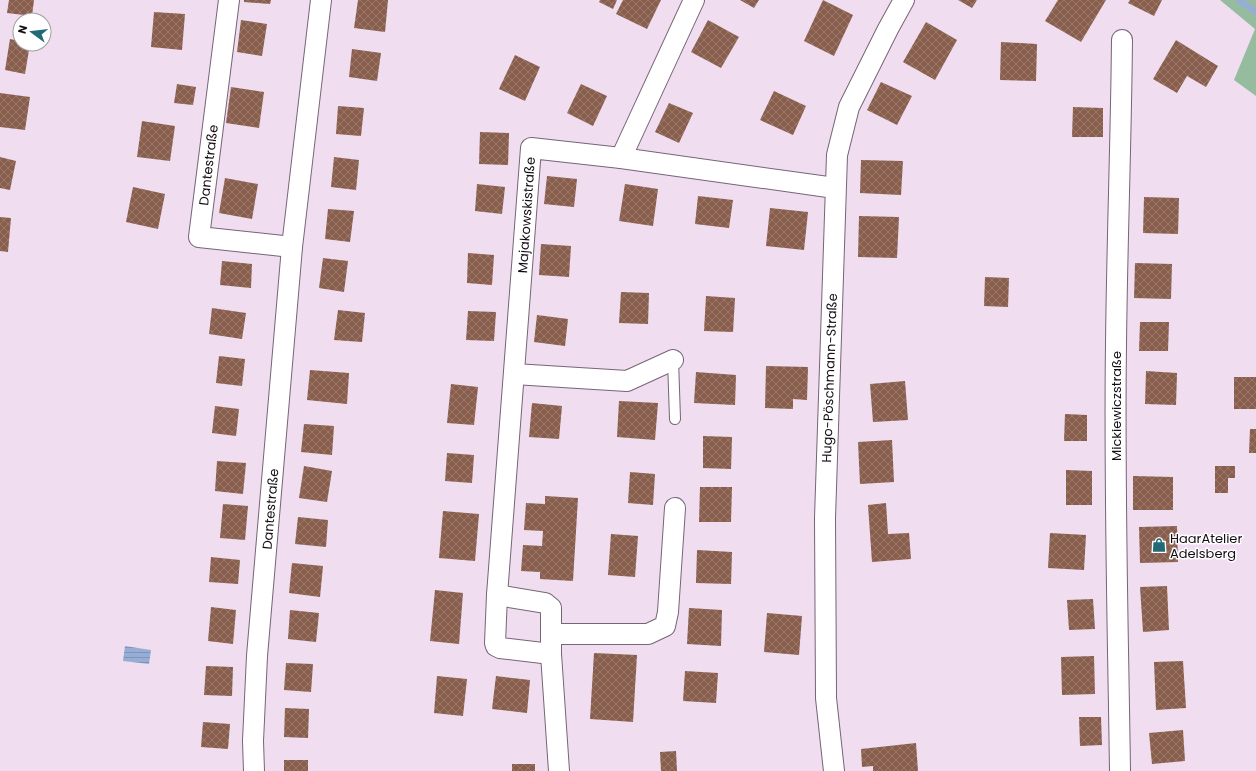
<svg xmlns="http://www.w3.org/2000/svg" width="1256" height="771" viewBox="0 0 1256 771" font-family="Poppins,sans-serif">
  <defs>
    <pattern id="water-rules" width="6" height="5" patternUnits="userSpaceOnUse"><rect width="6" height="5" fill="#96aed6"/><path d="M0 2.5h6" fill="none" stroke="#8094b7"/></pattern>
    <pattern id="building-cross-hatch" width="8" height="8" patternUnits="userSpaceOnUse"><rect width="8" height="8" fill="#8a5e4c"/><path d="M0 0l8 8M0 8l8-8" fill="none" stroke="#98796c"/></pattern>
  </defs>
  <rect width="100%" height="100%" fill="#f0ddef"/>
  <path fill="#96bc9f" d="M1220,0H1256V96L1234,80L1255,29Z"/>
  <path fill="url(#water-rules)" d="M125,646L151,650L149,664L123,661Z"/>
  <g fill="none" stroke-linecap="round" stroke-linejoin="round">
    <path stroke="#96aed6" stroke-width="6" d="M1239,0L1256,12"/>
  </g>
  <g fill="url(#building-cross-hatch)">
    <path d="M9,0H34L32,16L7,13Z"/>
    <path d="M244,0H271L270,4L244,2Z"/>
    <path d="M358,0H388L385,32L354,28Z"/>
    <path d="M600,0H617L613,9L599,2Z"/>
    <path d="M623,0H661L647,29L616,14Z"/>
    <path d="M740,0H759L754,8Z"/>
    <path d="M823,0L853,15L834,56L804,41Z"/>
    <path d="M958,0H977L972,8Z"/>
    <path d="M1058,0H1106L1081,42L1045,21Z"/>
    <path d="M1130,0H1162L1154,16L1128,3Z"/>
    <path d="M154,12L185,14L182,50L151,47Z"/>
    <path d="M241,20L267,24L262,56L237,52Z"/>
    <path d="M708,20L739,37L721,68L691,52Z"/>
    <path d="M926,22L957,40L935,80L903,62Z"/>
    <path d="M10,39L20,41V44H30L25,74L5,70Z"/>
    <path d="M1176,40L1218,66L1206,87L1187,76L1177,93L1153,79Z"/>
    <path d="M1001,42L1037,44L1036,81L1000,80Z"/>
    <path d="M352,49L381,53L377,81L349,77Z"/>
    <path d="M515,55L540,67L525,101L499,89Z"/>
    <path d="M881,82L912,96L897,125L867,110Z"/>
    <path d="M177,84L196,87L193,105L174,103Z"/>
    <path d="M581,84L607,96L593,126L567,113Z"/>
    <path d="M231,87L264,92L259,128L226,123Z"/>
    <path d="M774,91L806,106L793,135L760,120Z"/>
    <path d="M0,93L30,97L25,130L0,127Z"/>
    <path d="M669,103L693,113L679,143L655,132Z"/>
    <path d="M338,106L364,108L361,136L336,134Z"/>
    <path d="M1073,107L1103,108V137H1072Z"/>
    <path d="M142,121L175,126L170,161L137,157Z"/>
    <path d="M480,132L509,133L508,165L479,164Z"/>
    <path d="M0,157L16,161L10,190L0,188Z"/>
    <path d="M334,157L359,160L356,190L331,187Z"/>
    <path d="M861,160L903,161L901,195L860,193Z"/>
    <path d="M547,176L577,179L574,207L544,204Z"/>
    <path d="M225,178L258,184L252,219L219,213Z"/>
    <path d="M477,184L505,187L502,214L475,211Z"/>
    <path d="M625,184L658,189L653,226L619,221Z"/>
    <path d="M133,187L165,194L158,229L126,222Z"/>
    <path d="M698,196L733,200L729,228L695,224Z"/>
    <path d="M1144,197L1179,198L1178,234L1143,233Z"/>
    <path d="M770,208L808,212L804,250L766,246Z"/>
    <path d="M328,209L354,211L350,242L325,239Z"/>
    <path d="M859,216L899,217L897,258L858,257Z"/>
    <path d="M0,217L11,218L8,252L0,251Z"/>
    <path d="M541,244L571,246L569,277L539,275Z"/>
    <path d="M468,253L494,255L492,285L467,283Z"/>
    <path d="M323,258L348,261L344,292L319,288Z"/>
    <path d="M222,261L252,264L251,288L220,285Z"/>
    <path d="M1135,263L1172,264L1171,299L1134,298Z"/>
    <path d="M985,277L1009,278L1008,307L984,306Z"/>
    <path d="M621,292L649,293L648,324L619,323Z"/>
    <path d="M706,296L735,298L733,332L704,331Z"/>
    <path d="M212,308L246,313L242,339L209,334Z"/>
    <path d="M338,310L365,313L362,342L334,340Z"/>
    <path d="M468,311L496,312L494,341L466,340Z"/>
    <path d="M537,315L568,319L565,346L534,342Z"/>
    <path d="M1140,322H1169L1168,351H1139Z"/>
    <path d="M219,356L245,359L242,386L216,383Z"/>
    <path d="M766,366L808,367L807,400L793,399V409L765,408Z"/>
    <path d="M310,370L349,373L347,404L307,400Z"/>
    <path d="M1146,371L1177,373L1176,405L1145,404Z"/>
    <path d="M696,372L736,375L735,405L694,403Z"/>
    <rect x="1234" y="377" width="22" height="32"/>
    <path d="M905,381L908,420L873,422L870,384Z"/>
    <path d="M451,384L478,387L474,425L447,423Z"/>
    <path d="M619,401L658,403L655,440L617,437Z"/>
    <path d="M532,403L562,406L559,439L529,437Z"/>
    <path d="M215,406L239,409L236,436L212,433Z"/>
    <path d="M1065,414L1087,415V441H1064Z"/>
    <path d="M304,424L334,426L332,455L301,452Z"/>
    <path d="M1250,429H1256V453H1249Z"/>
    <path d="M703,436L732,437L731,469L703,468Z"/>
    <path d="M892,440L894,482L860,484L858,442Z"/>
    <path d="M447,453L474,455L472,483L445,481Z"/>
    <path d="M217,461L246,463L243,494L215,491Z"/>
    <path d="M304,466L332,471L327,502L299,498Z"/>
    <path d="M1215,466H1235V478H1228V493H1215Z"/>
    <path d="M1066,470L1092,471V505H1066Z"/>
    <path d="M630,472L655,474L653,505L628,503Z"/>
    <path d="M1133,476L1173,477V510H1133Z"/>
    <path d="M700,487H732L731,522H699Z"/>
    <path d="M545,496L578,498L573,581L540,579V572L521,571L523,545L542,546L543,531L524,530L526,503L545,504Z"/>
    <path d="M886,503L888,534L909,533L911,559L872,562L868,505Z"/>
    <path d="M223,504L248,506L245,540L220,538Z"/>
    <path d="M443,511L479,514L475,561L439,558Z"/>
    <path d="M298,517L328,520L326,547L295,544Z"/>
    <path d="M1177,526L1178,562L1140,563L1139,527Z"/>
    <path d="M1050,533L1086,535L1084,570L1048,568Z"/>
    <path d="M611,534L638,536L635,577L608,575Z"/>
    <path d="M697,550L732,552L731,584L696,583Z"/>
    <path d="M211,557L240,560L238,584L209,582Z"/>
    <path d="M292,563L323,566L320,597L289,593Z"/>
    <path d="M1167,586L1169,630L1143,632L1140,587Z"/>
    <path d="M435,590L463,593L459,644L430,641Z"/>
    <path d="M1093,599L1095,629L1069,630L1067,600Z"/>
    <path d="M211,607L236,610L233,644L208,641Z"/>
    <path d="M689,608L722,610L721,646L687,644Z"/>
    <path d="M290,610L319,613L316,642L288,639Z"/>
    <path d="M767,613L802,616L799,655L764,652Z"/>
    <path d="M594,653L637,655L633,722L590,719Z"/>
    <path d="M1094,656L1095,694L1062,695L1061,657Z"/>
    <path d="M1183,661L1186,708L1156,710L1154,662Z"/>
    <path d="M286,663L313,664L311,692L284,690Z"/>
    <path d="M206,666L233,667L232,696L204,695Z"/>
    <path d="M685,671L718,673L716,703L683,701Z"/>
    <path d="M437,676L467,679L463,716L434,713Z"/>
    <path d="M496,676L530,680L527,713L492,709Z"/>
    <path d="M285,708L309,709L308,738L284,737Z"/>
    <path d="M1079,717H1101L1102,745L1080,746Z"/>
    <path d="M203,722L230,724L228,749L201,747Z"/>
    <path d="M1183,730L1185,761L1152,764L1149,733Z"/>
    <path d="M916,743L918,771H873V766L862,767L861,749Z"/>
    <path d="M676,751L677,771H661L660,752Z"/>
    <rect x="284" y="760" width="24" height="11"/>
    <rect x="512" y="764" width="23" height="7"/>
  </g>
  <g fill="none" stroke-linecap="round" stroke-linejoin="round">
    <defs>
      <path id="lane" d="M673,360L675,419"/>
      <g id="street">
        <path d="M229,0L199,237L292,247"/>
        <path d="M621,158L694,0"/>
        <path d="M514,374L627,381L673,360"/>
        <path d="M497,595L545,603L551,608V654L559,771"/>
        <path d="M551,634H648L665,626L668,612L675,508"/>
        <path d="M551,654L500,648L496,646L495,643L497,595L531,148L621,158L835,188"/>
        <path d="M254,771L253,741L257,656L292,247L321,0"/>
        <path d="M834,771L826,698L825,518L837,155L849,107L888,29L904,0"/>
        <path d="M1120,771C1118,629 1114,487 1116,345C1117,244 1121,142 1122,40"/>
      </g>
    </defs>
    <use href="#lane" stroke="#756575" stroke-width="12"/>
    <use href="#street" stroke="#756575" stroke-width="22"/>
    <use href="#lane" stroke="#fff" stroke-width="10"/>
    <use href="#street" stroke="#fff" stroke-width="20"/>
  </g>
  <defs>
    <symbol id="shop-bare" viewBox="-9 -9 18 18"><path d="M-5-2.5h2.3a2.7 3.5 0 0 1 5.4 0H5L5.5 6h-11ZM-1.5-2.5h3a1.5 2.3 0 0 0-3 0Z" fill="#216a76" stroke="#fff" stroke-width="2.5" paint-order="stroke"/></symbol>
  </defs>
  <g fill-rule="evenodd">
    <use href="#shop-bare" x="1149" y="535" width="20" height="20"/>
  </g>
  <g text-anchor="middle" stroke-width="3" stroke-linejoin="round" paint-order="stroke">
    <g font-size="13" fill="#140e14" stroke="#fff">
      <text transform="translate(208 165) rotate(-83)" y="5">Dantestraße</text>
      <text transform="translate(526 215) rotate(-86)" y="5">Majakowskistraße</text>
      <text transform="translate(829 378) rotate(-88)" y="5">Hugo-Pöschmann-Straße</text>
      <text transform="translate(1116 406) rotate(-90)" y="5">Mickiewiczstraße</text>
      <text transform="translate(270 509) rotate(-85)" y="5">Dantestraße</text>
    </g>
    <g font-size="13" fill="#140e14" stroke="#fff" text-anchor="start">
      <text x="1170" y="543">HaarAtelier<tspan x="1170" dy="15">Adelsberg</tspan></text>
    </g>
  </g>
  <g transform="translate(32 32) rotate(285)"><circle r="19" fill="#ffffff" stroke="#a19fa1"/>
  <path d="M0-3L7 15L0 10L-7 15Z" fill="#216a76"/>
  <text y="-6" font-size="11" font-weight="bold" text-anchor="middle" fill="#140e14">N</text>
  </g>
</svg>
